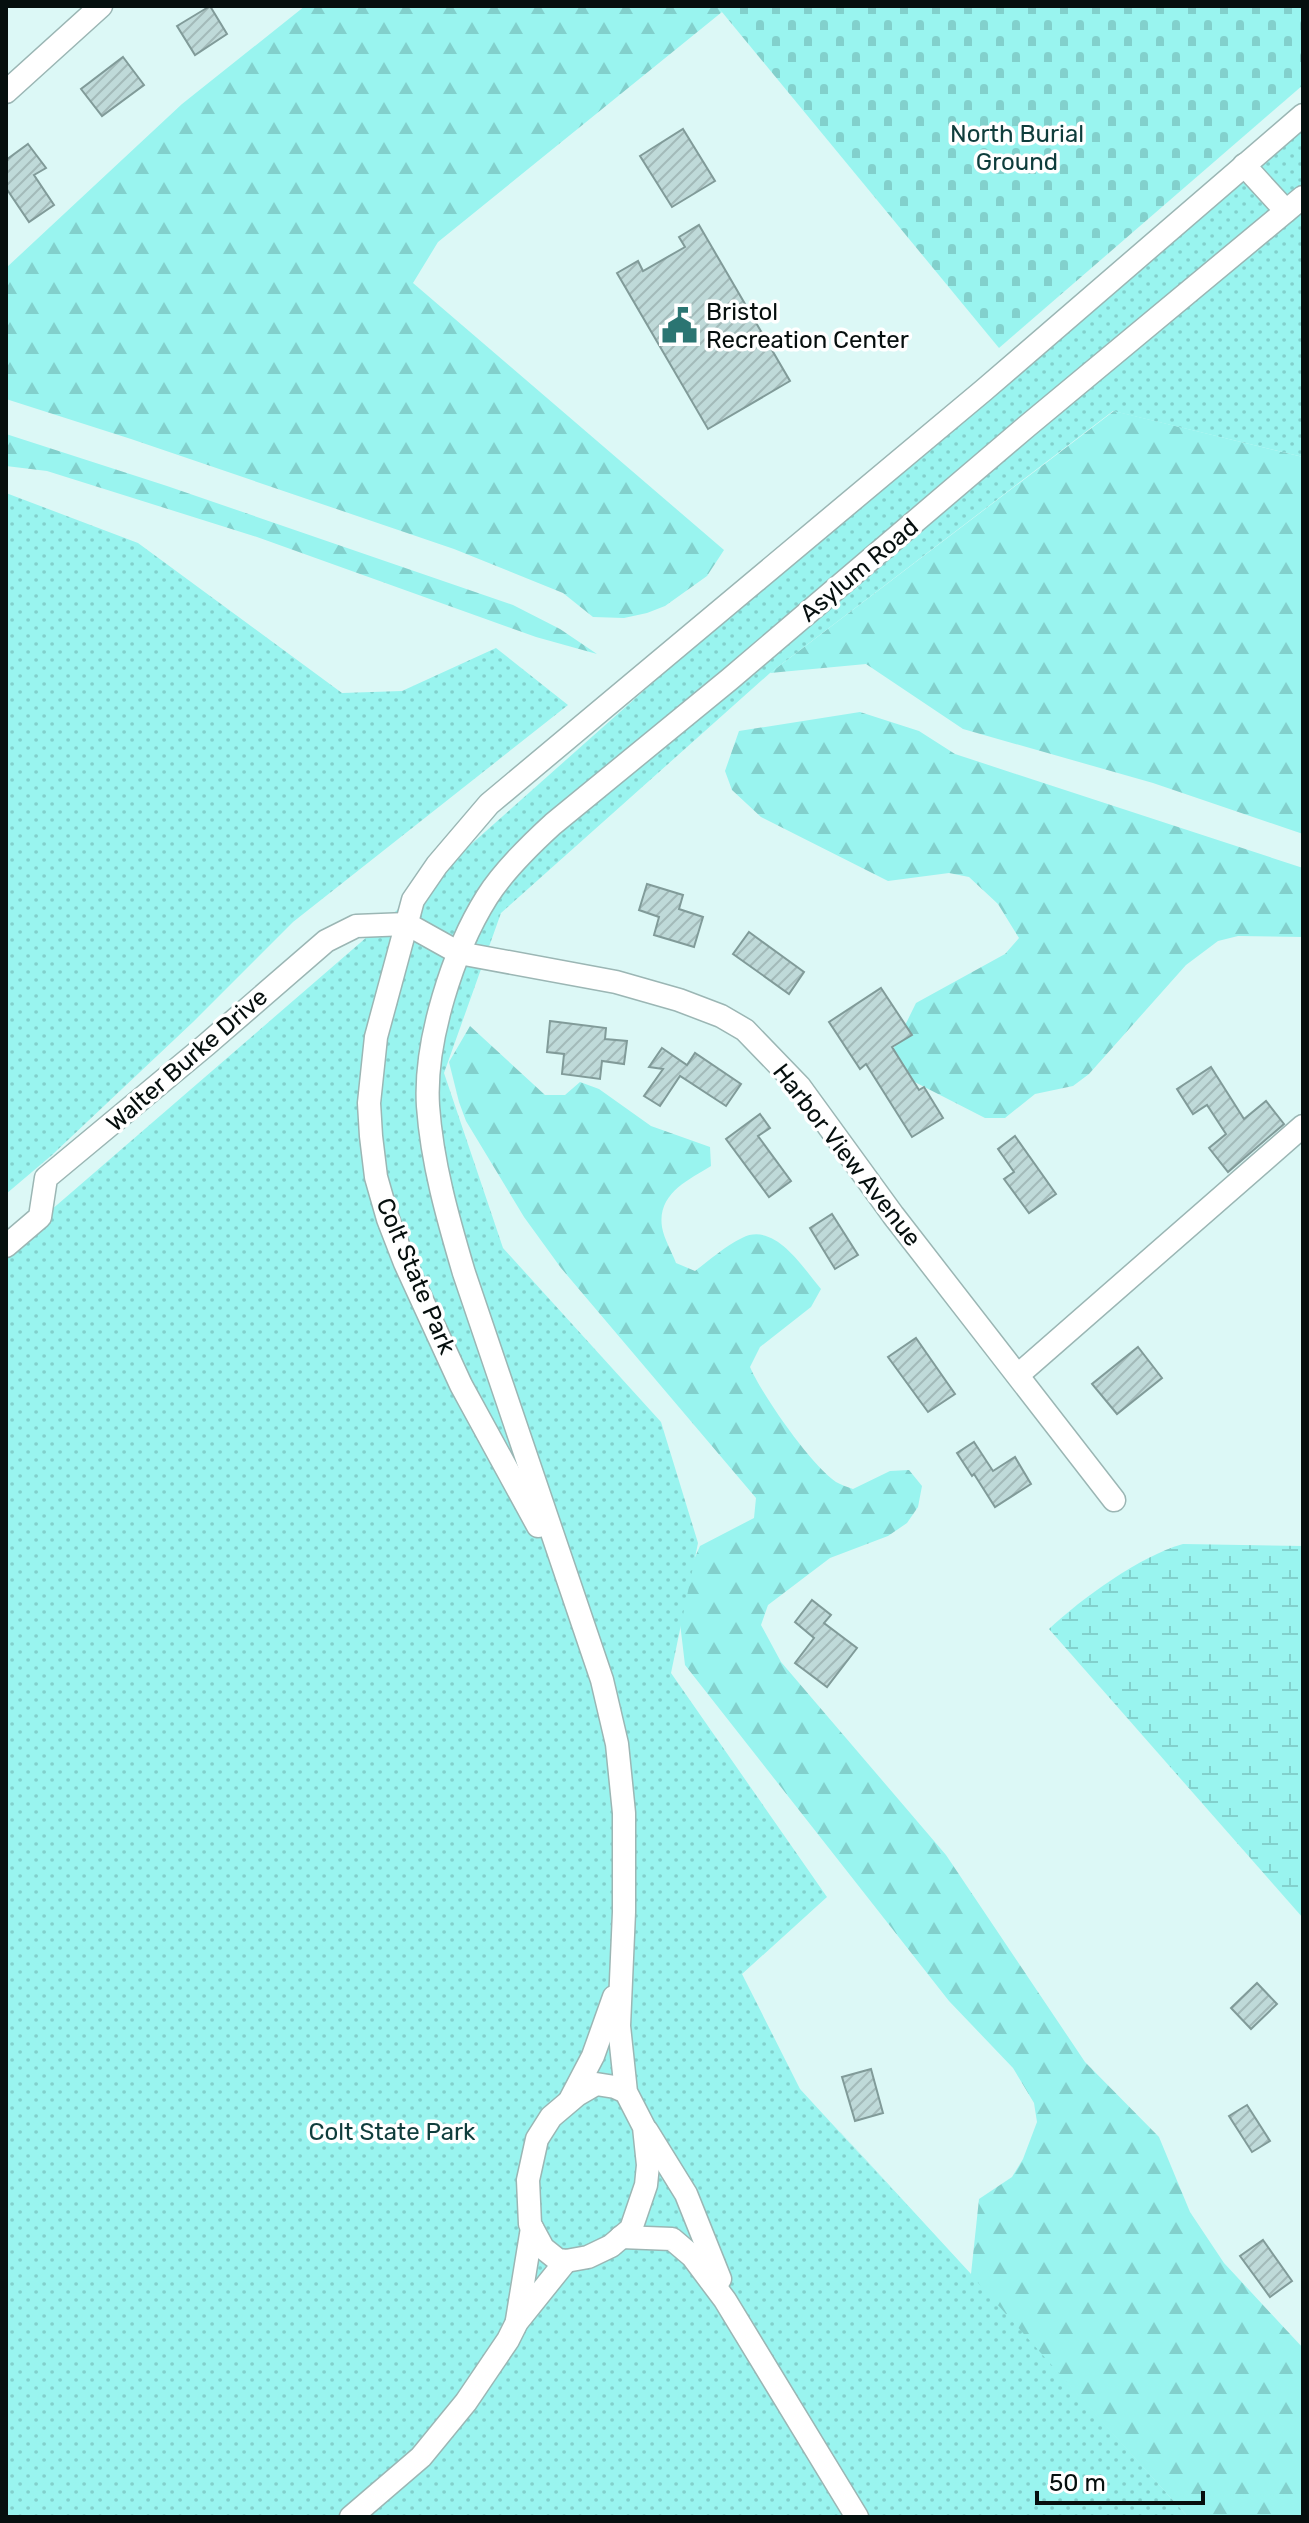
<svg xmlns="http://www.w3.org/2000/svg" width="1309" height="2523" viewBox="0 0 1309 2523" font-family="Rubik,sans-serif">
  <defs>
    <pattern id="forest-firs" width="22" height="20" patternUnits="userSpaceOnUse" patternTransform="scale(2)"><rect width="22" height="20" fill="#99f4ef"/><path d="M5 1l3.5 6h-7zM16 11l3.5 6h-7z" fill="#82d0cc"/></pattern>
    <pattern id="wetland-marsh" width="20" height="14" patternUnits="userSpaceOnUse" patternTransform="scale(2)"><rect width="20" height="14" fill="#99f4ef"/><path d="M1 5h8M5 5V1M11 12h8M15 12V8" fill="none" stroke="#82d0cc"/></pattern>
    <pattern id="cemetery-stones" width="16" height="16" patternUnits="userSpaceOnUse" patternTransform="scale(2)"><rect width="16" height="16" fill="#99f4ef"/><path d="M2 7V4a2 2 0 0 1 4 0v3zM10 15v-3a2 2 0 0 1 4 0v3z" fill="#82d0cc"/></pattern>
    <pattern id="park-dots" width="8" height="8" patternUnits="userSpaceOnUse" patternTransform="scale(2)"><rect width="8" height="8" fill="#99f4ef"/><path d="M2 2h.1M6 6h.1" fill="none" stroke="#82d0cc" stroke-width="1.8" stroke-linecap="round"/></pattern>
    <pattern id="building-hatch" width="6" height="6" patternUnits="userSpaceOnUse" patternTransform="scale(2)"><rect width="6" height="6" fill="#bfdad9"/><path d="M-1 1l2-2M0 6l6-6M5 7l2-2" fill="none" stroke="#a3bab9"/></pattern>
  </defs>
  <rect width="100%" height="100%" fill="#dcf8f6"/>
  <g fill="url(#forest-firs)">
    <path d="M305,6H717L722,12L438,242L413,283L724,550L707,576L665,606L647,613L624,618L593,617L563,593L454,549L131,439L6,399V268L182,104Z"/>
    <path d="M1114,411L1303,457V834L1153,783L963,729L866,664L770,673Z"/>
    <path d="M6,434L167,486L513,605L560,629L597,654L536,637L257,537L47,471L6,466Z"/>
    <path d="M860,712L919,731L955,754L1303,868V937L1238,936L1218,941L1186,965L1089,1074L1073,1086L1035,1094L1005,1118H985L899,1074L889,1058L916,1003L1005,954L1019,938L998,904L969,877L949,873L888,881L761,817L732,790L725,771L739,731Z"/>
    <path d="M470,1026L545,1095H565L580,1082L599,1089L651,1126L710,1147L711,1166C688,1180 657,1194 662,1227C664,1239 672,1252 676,1263L695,1271C710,1260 725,1246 742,1238C775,1221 803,1268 821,1289L811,1307L760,1347L750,1367C762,1395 811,1465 836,1482C841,1485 848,1487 853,1489L890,1471L909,1470L922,1486L918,1507L907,1523L888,1536L830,1558L768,1605L761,1625L781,1662L946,1855L1085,2062L1159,2137L1190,2212L1224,2263L1303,2348V2517H1188L832,2123L971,2274L979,2199L1012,2177L1023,2159L1037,2122L1034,2103L1013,2068L949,2001L685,1665L680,1623L684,1582L700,1546L754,1518L756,1498L561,1268L524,1217L466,1121L459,1102L449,1062Z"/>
  </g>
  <path fill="url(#wetland-marsh)" d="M1183,1544L1303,1546V1918L1049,1629C1082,1598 1140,1556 1183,1544Z"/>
  <path fill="url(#cemetery-stones)" d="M717,6H1303V85L999,348Z"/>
  <g fill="url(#park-dots)">
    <path d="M1303,105V457L1113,411L770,673L501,913L444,1073L503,1248L661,1422L698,1543L671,1673L827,1897L742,1974L800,2089L971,2275L1188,2517H6V1249L360,943Z"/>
    <path d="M6,493L138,543L342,693L402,691L496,648L568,705L293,922L193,1022L52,1155L6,1194Z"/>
  </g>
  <g fill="url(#building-hatch)" stroke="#819b99" stroke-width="2">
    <path d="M210,6L227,34L195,55L177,26Z"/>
    <path d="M123,57L144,85L102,116L81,89Z"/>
    <path d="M683,129L715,181L672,207L640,156Z"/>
    <path d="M28,144L46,168L34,175L54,205L29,222L6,188V160Z"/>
    <path d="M699,225L790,381L708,429L617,273L638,261L643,271L685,247L679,237Z"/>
    <path d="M647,884L683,895L679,909L703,917L694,947L654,935L659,917L639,910Z"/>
    <path d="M749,932L804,972L789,994L733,954Z"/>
    <path d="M881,988L912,1035L892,1047L919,1090L924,1087L943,1118L912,1137L866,1064L860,1069L829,1022Z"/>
    <path d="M550,1021L606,1028L605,1039L627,1041L624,1064L602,1061L600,1079L562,1074L564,1054L547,1052Z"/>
    <path d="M662,1048L687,1065L695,1053L741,1084L726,1106L680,1076L660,1106L644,1096L663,1069L649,1067Z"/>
    <path d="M1211,1067L1244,1119L1266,1101L1284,1124L1228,1172L1209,1148L1226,1134L1207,1105L1193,1114L1177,1089Z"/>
    <path d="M760,1114L770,1128L758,1136L791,1181L769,1197L726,1139Z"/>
    <path d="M1015,1136L1056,1194L1029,1213L1004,1179L1014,1172L998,1149Z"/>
    <path d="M832,1214L858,1255L835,1269L810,1228Z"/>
    <path d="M916,1338L955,1394L928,1412L888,1357Z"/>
    <path d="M1138,1347L1162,1378L1117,1414L1092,1384Z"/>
    <path d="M974,1442L993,1471L1015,1457L1031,1484L995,1507L974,1474L972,1476L957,1453Z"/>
    <path d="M812,1600L831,1615L824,1623L857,1648L827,1687L795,1663L814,1638L795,1622Z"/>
    <path d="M1257,1983L1277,2004L1251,2029L1231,2008Z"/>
    <path d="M871,2069L883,2113L855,2121L842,2077Z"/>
    <path d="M1247,2105L1270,2141L1252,2152L1229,2116Z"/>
    <path d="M1263,2240L1292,2281L1270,2297L1240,2256Z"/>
  </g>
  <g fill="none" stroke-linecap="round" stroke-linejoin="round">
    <defs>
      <g id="minor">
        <path d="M6,92L101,6"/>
        <path d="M1244,165L1286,211"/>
        <path d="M6,1246L40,1217L46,1178L206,1045L326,941L356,926L407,924L459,953L616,982L679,1000L721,1016L745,1030L800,1087L893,1215L1114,1500"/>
        <path d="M1018,1375L1303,1126"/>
        <path d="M538,1526L461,1385L405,1263L388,1219L376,1177L371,1136L369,1103L376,1037L413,900L437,865L489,804L984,390L1303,115"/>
        <path d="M626,2092L615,2087L596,2084L577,2095L551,2117L537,2139L528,2180L530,2224L543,2248L558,2260L566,2261L588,2257L611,2246L631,2229L646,2185L648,2165L644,2127L626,2092L619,2026L624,1912V1813L617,1744L602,1680L464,1273C448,1219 432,1163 428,1106C424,1042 453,951 487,897C504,870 530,845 553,824L730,679L1026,427L1303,197"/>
        <path d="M571,2098L593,2056L614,1997"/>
        <path d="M647,2131L686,2194L720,2279"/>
        <path d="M621,2237L672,2239L692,2256L725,2300L857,2517"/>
        <path d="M517,2320L532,2228"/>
        <path d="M351,2517L421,2457L466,2402L508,2340L517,2322L566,2261"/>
      </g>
    </defs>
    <use href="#minor" stroke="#9bb6b4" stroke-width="25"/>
    <use href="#minor" stroke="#fff" stroke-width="22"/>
  </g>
  <defs>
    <symbol id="civic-bare" viewBox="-9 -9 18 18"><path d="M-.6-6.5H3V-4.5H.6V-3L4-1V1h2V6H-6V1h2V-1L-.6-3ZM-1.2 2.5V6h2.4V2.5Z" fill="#2b7572" stroke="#fff" stroke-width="2.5" paint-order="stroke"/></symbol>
  </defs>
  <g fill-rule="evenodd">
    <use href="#civic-bare" x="654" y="300" width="51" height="51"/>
  </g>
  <g text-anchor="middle" stroke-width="7" stroke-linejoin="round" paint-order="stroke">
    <g font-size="24" fill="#0f3d3c" stroke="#fff">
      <text x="1017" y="142">North Burial<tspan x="1017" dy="28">Ground</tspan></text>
      <text x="392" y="2140">Colt State Park</text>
    </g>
    <g font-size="24" fill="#060f0e" stroke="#fff" text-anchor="start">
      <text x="706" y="320">Bristol<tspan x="706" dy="28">Recreation Center</tspan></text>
    </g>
    <g font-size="24" fill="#060f0e" stroke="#fff">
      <text transform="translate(859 570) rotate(-40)" y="8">Asylum Road</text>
      <text transform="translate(187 1060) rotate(-41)" y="8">Walter Burke Drive</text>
      <text transform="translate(847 1155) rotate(52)" y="8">Harbor View Avenue</text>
      <text transform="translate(416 1276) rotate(67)" y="8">Colt State Park</text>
    </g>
  </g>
  <rect width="1309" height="2523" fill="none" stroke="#060f0e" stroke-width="16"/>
  <path d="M1037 2491v12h166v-12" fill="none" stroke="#060f0e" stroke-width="4"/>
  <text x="1049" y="2491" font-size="24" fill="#060f0e" stroke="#ffffff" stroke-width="6" paint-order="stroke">50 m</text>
</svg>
